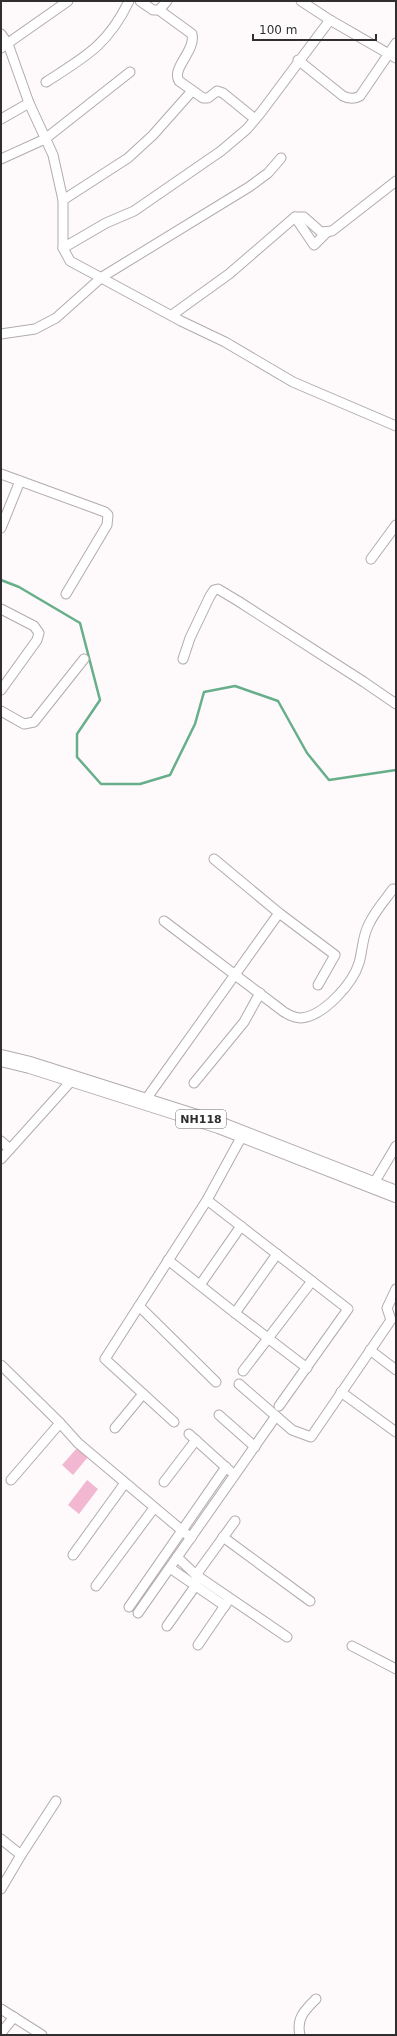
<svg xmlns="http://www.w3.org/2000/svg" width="397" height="2036" viewBox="0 0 397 2036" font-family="'DejaVu Sans',sans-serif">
  <rect width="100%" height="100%" fill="#fef9fb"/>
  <g fill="#f2b8d1">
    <path d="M77,1448L88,1457L73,1475L62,1465Z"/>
    <path d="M87,1480L98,1489L79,1514L68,1505Z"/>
  </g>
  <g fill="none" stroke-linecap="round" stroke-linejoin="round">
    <path stroke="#66af8a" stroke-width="2.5" d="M1,580L19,587L80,623L100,700L77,734V757L101,784H140L170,775L195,724L204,692L235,686L278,701L307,753L329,780L396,770"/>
    <defs>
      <g id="street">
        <path d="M140,1L153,10H159L167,1"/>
        <path d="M301,1L330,20L396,58"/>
        <path d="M159,10L192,34C196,51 171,68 179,81L203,98H208L217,91L223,93L255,119"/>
        <path d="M1,34L8,44L29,103L53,155L63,200V248L70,261L181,321L225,342L293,382L396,426"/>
        <path d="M1,48L68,1"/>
        <path d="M298,60L343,96C349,99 355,99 360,96L396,43"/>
        <path d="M46,82C85,57 108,45 129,1"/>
        <path d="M1,119L29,103"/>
        <path d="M1,159L45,139L130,72"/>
        <path d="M63,200L128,158L153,135L192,91"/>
        <path d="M295,217L314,245L327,232"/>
        <path d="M63,248L106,223L134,211L221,151L247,129L262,111L330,20"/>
        <path d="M172,315L229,274L295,217H304L321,232L332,231L396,181"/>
        <path d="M1,334L35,329L56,318L102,277L249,187L268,173L281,158"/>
        <path d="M1,474L105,512L108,515L107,525L66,594"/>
        <path d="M1,528L20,481"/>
        <path d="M371,559L396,525"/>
        <path d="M1,609L34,626L39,633L37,640L1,690"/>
        <path d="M183,659L190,638L210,596L214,590L218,589L238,601L364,682L396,704"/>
        <path d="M1,711L24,724L34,722L84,659"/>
        <path d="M279,913L335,955L318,985"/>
        <path d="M164,921L284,1012C289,1015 295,1018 301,1018C324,1016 353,983 359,963C363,949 362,937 369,924C375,911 385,900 393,889"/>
        <path d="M194,1083L244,1022L260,993"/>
        <path d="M149,1095L279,913L214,859"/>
        <path d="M1,1141L10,1149"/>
        <path d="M1,1159L73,1079"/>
        <path d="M377,1178L396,1146"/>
        <path d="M207,1200L348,1309L279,1406"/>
        <path d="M277,1254L235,1313L307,1368"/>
        <path d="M168,1260L235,1313"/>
        <path d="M200,1285L241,1226"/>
        <path d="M139,1306L216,1382"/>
        <path d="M370,1350L396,1370"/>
        <path d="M1,1365L60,1423L78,1443L191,1538"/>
        <path d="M243,1371L312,1281"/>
        <path d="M239,1384L292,1430L311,1437L391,1320L387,1308L396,1289"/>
        <path d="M341,1392L396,1432"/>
        <path d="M219,1415L255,1447"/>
        <path d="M174,1422L105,1359L207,1200L243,1134"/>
        <path d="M115,1428L143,1394"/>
        <path d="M189,1434L230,1471"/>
        <path d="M11,1480L60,1423"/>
        <path d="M164,1482L196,1440"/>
        <path d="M223,1537L310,1601"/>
        <path d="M73,1555L125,1483"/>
        <path d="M177,1557L196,1575L235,1521"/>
        <path d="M170,1568L225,1606"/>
        <path d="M196,1575L287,1637"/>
        <path d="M96,1586L154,1508"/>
        <path d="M129,1607L226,1467"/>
        <path d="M138,1613L276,1416"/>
        <path d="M167,1626L196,1585V1580"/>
        <path d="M198,1645L228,1601"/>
        <path d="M352,1646L396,1669"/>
        <path d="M1,1839L21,1855"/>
        <path d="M1,1889L21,1855L56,1801"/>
        <path d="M1,2009L42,2035"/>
        <path d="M1,2033L14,2017"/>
        <path d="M300,2035C296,2018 305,2010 316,1999"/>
      </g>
      <path id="highway" d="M1,1058L30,1065L219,1125L396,1194"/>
    </defs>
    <use href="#street" stroke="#b2abae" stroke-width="11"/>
    <use href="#highway" stroke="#b2abae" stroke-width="18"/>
    <use href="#street" stroke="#fff" stroke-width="9"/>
    <use href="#highway" stroke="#fff" stroke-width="16"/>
  </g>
  <g text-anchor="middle" stroke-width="4" stroke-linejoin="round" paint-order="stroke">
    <rect fill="#fff" stroke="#6f6d6d" stroke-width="1" x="176" y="1110" width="50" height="18" rx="3"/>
    <g font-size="11" font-weight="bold" fill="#312e2f">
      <text x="201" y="1123">NH118</text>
    </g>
  </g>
  <rect width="397" height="2036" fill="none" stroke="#312e2f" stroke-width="4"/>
  <path d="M253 34v6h123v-6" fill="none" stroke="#312e2f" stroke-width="2"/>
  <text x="259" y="34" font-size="12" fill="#312e2f" stroke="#ffffff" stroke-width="3" paint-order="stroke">100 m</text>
</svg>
